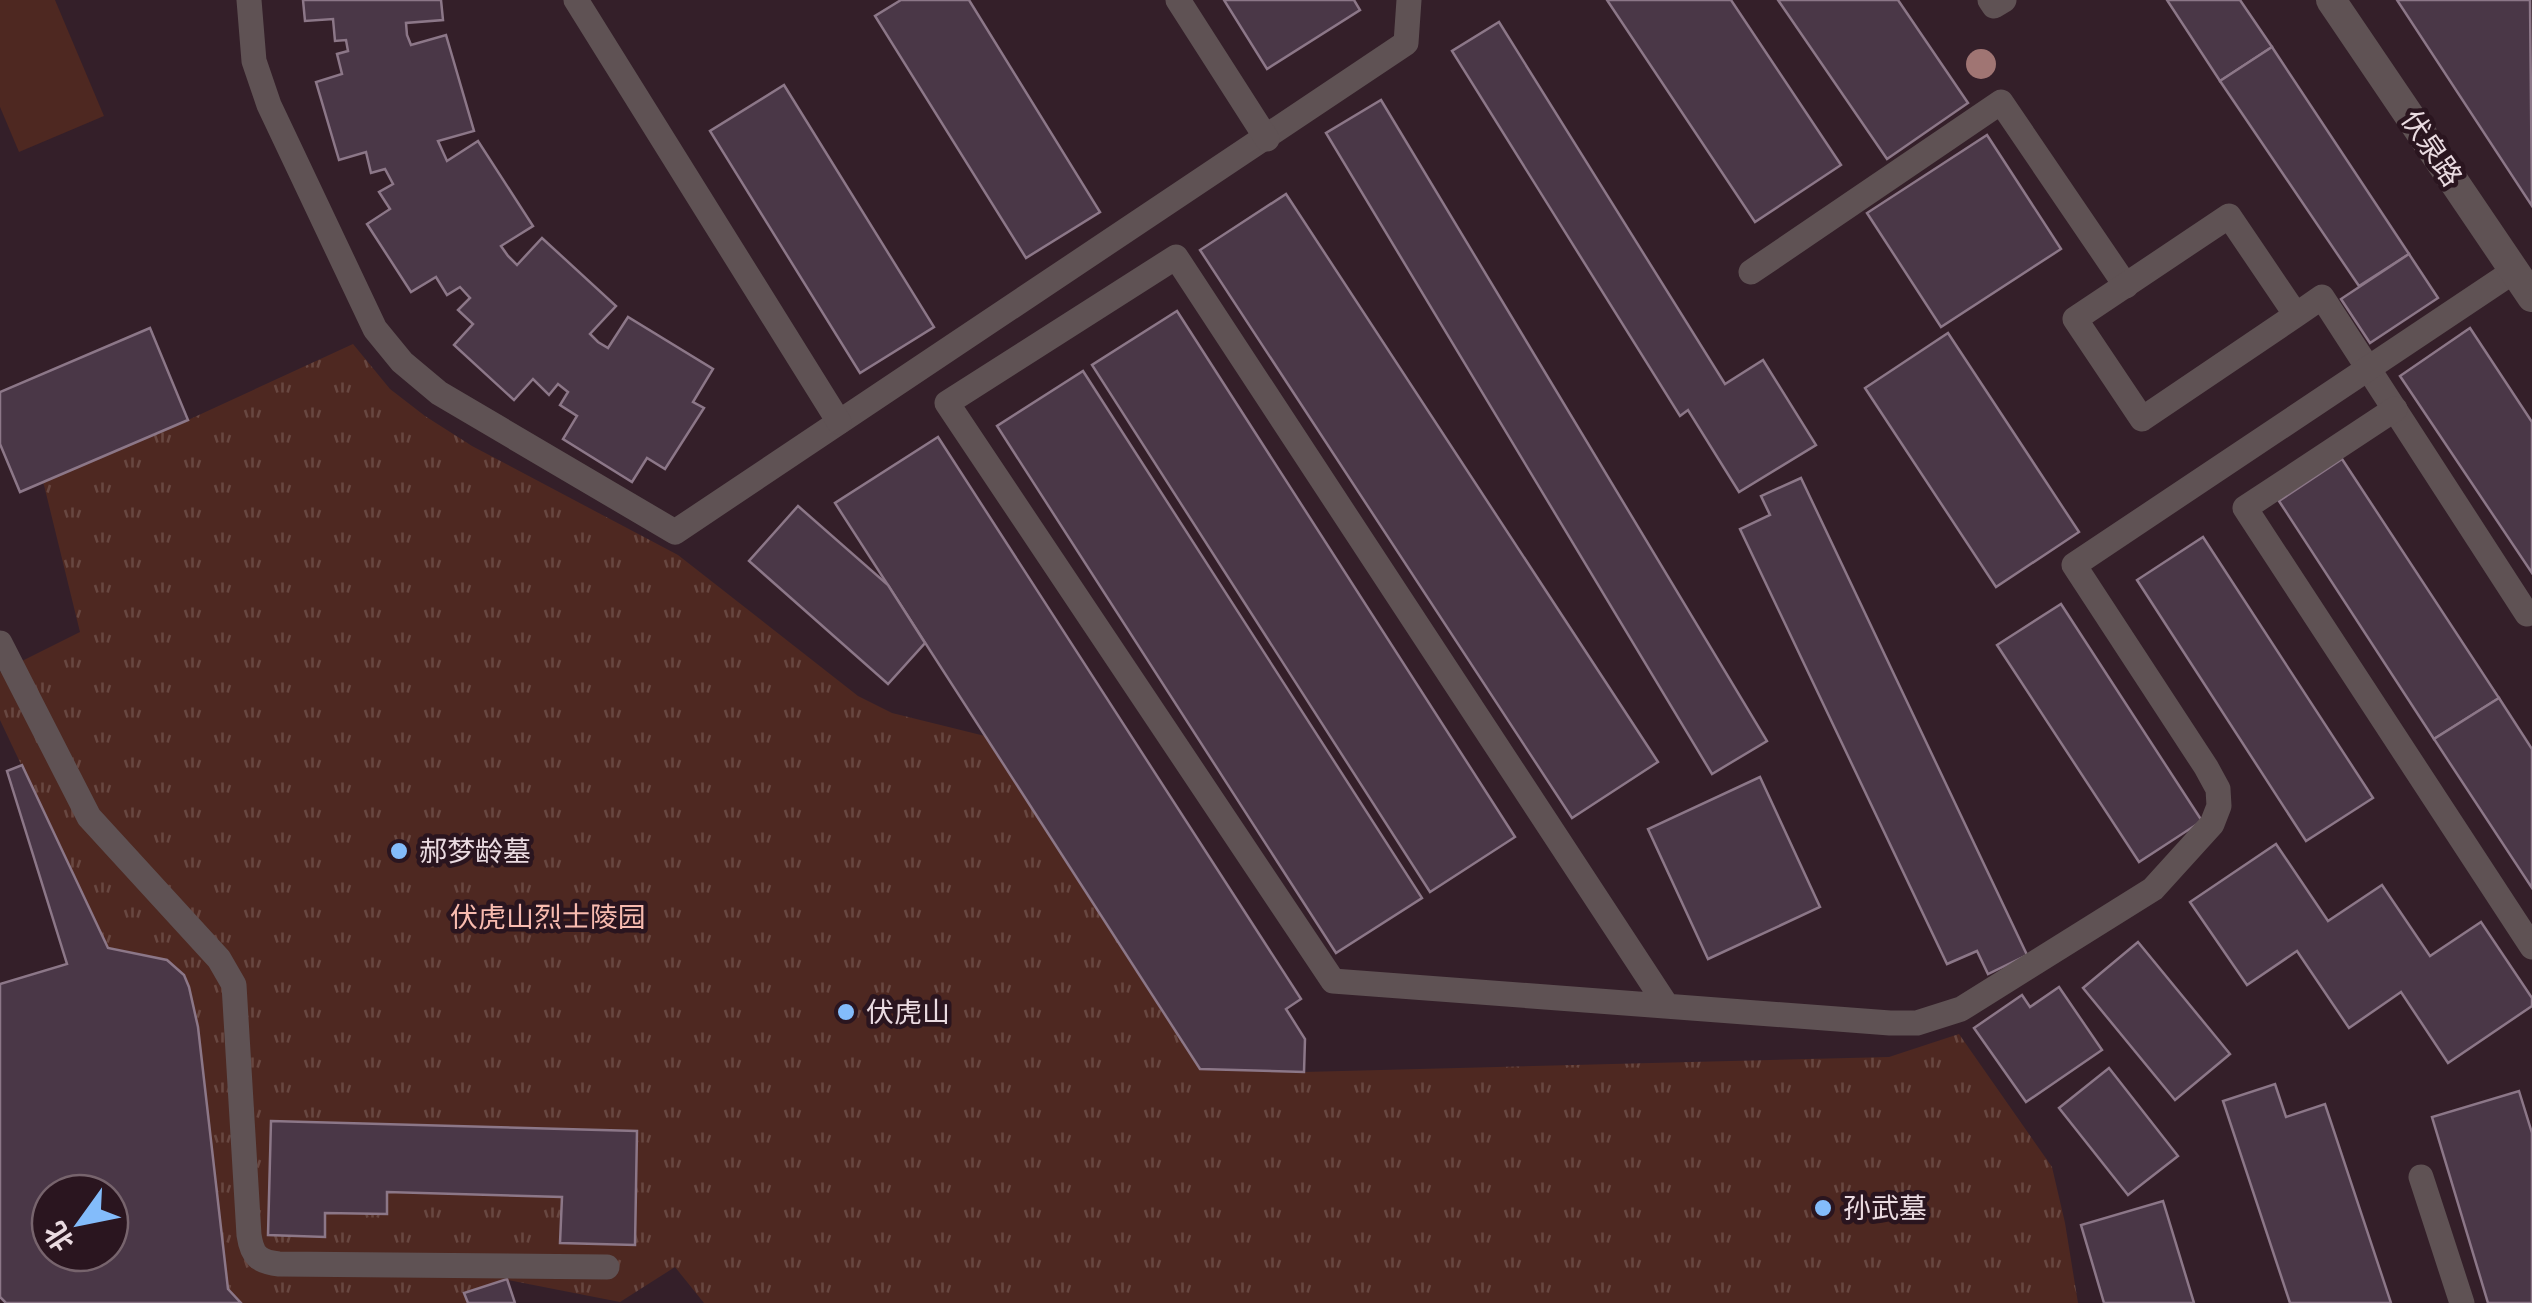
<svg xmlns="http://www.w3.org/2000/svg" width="2532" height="1303" viewBox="0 0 2532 1303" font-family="Mulish,'Noto Sans SC',sans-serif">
  <defs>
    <pattern id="park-tufts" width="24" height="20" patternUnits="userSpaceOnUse" patternTransform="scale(2.5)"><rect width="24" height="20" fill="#4e2821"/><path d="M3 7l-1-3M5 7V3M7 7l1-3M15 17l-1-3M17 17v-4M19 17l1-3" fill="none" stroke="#684741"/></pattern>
  </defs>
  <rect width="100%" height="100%" fill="#341f29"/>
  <path fill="url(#park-tufts)" d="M353,344L390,389L425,416L472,446L678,555L858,696L892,713L985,736L1200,1069L1304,1072L1889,1057L1959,1034L2052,1167L2065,1223L2078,1303H704L675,1267L620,1302L508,1280L515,1303H241L228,1289L198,1027C187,960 170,958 108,948L0,720V672L80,632L43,481L188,420Z"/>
  <path fill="#4e2821" d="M0,0H55L104,116L19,152L0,107Z"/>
  <g fill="#4a3747" stroke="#8c7788" stroke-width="2.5" fill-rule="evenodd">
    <path d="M303,0H441L443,20L406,23L407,35L411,45L446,35L474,131L438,141L447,161L478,141L533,226L501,246L508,256L517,265L542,238L616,306L590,334L598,342L608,348L628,317L713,369L693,402L704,408L665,469L647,458L632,482L563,439L577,416L560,405L568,392L558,384L549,395L533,379L514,400L454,345L473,324L458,310L470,298L460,287L447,295L436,277L411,292L367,224L390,209L379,192L393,184L385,169L371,173L366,152L339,160L316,82L342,74L337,54L348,51L346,40L335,41L333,19L305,21Z"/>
    <path d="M901,0H969L1100,212L1026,258L875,16Z"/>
    <path d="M1224,0H1354L1360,10L1267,69Z"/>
    <path d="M1607,0H1731L1841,165L1755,222Z"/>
    <path d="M1778,0H1898L1968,103L1887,159Z"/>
    <path d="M2167,0H2240L2272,47L2220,81Z"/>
    <path d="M2397,0H2530L2532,206Z"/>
    <path d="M1499,22L1725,384L1763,360L1816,445L1739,492L1688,410L1680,416L1452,51Z"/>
    <path d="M2272,47L2409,254L2359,286L2220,81Z"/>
    <path d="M784,85L934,327L860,373L710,131Z"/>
    <path d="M1381,100L1767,741L1712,774L1326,133Z"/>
    <path d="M1987,135L2061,249L1941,327L1867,213Z"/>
    <path d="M1286,194L1658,762L1572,818L1200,250Z"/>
    <path d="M2409,254L2438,298L2370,343L2341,299Z"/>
    <path d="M1177,311L1515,837L1430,892L1092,365Z"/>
    <path d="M150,328L188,420L20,492L0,444V392Z"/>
    <path d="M2470,328L2532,422V573L2400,376Z"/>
    <path d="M1948,333L2079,532L1996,587L1865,388Z"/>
    <path d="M1083,371L1422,898L1336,953L997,426Z"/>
    <path d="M938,437L1301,999L1286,1009L1305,1039L1304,1072L1200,1069L835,503Z"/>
    <path d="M2342,459L2499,698L2434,739L2279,501Z"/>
    <path d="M1801,478L2027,955L1988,974L1977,951L1947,964L1740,529L1770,515L1761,496Z"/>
    <path d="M798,506L888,585L925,643L888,684L749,561Z"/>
    <path d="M2203,537L2373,798L2306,841L2137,580Z"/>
    <path d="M2061,604L2202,821L2139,862L1997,645Z"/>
    <path d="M2499,698L2532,749V888L2434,739Z"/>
    <path d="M22,765L108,948L167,960L184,975L189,987L198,1027L228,1289L241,1303H6L0,1297V984L67,964L7,771ZM50,1193H110V1253H50Z"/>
    <path d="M1760,777L1820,907L1708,959L1648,829Z"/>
    <path d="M2276,844L2328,921L2382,885L2430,956L2481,922L2532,998V1006L2448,1063L2401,992L2349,1028L2297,951L2247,985L2190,902Z"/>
    <path d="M2138,942L2230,1054L2175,1100L2083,988Z"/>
    <path d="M2059,987L2102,1050L2026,1102L1974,1028L2022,995L2030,1007Z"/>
    <path d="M2109,1068L2178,1156L2128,1195L2059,1108Z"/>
    <path d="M2275,1084L2286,1117L2325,1104L2391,1303H2290L2223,1101Z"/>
    <path d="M2519,1091L2532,1133V1303H2488L2432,1117Z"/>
    <path d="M271,1121L637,1131L635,1245L560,1243L562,1197L387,1192V1214L325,1213V1237L268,1235Z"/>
    <path d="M2163,1201L2194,1303H2104L2081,1225Z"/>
    <path d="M507,1279L515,1303H468L464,1293Z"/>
  </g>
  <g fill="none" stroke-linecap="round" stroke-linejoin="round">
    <g stroke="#5f5254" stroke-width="25">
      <path d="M249,0L254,61L269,105L375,329L402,362L439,393L675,532L1406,43L1409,0"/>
      <path d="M576,0L839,422"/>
      <path d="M1178,0L1267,139"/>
      <path d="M1990,0L1994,6L2004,0"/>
      <path d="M1751,272L2001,102L2126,286"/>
      <path d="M2296,315L2229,216L2075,319L2142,419L2296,315L2322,297L2527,614"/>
      <path d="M2395,409L2245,508L2532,947"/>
      <path d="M0,643L89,817L219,959L234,985L249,1235C252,1256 259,1262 279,1264L607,1267"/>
      <path d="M1667,1006L1176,257L947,403L1333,981L1890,1023H1917L1961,1009L2153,889L2212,824L2219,806L2218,789L2206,767L2074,565L2514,271"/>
      <path d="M2421,1177L2462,1303"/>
    </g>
    <path stroke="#5f5254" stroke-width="30" d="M2331,0L2532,297"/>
  </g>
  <circle fill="#a07573" cx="1981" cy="64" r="15"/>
  <g fill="#83bcfb" stroke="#2a151f" stroke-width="4">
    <circle cx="399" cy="851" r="10"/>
    <circle cx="846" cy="1012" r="10"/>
    <circle cx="1823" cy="1208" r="10"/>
  </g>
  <g text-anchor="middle" stroke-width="9" stroke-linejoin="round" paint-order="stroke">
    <g font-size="28" fill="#eadbe1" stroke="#2a151f">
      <text transform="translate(2432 148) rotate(56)" y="10">伏泉路</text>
    </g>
    <g font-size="28" fill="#eadbe1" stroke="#2a151f" text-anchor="start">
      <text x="419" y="861">郝梦龄墓</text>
      <text x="866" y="1022">伏虎山</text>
      <text x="1843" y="1218">孙武墓</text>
    </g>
    <g font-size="28" fill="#f8bbaf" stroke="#2a151f">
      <text x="548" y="927">伏虎山烈士陵园</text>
    </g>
  </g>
  <g transform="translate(80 1223) rotate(237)"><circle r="48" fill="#2a151f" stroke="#77646d" stroke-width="2.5"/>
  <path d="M0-8L18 38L0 25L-18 38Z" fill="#83bcfb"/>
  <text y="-15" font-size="28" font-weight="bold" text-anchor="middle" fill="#eadbe1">北</text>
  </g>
</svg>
